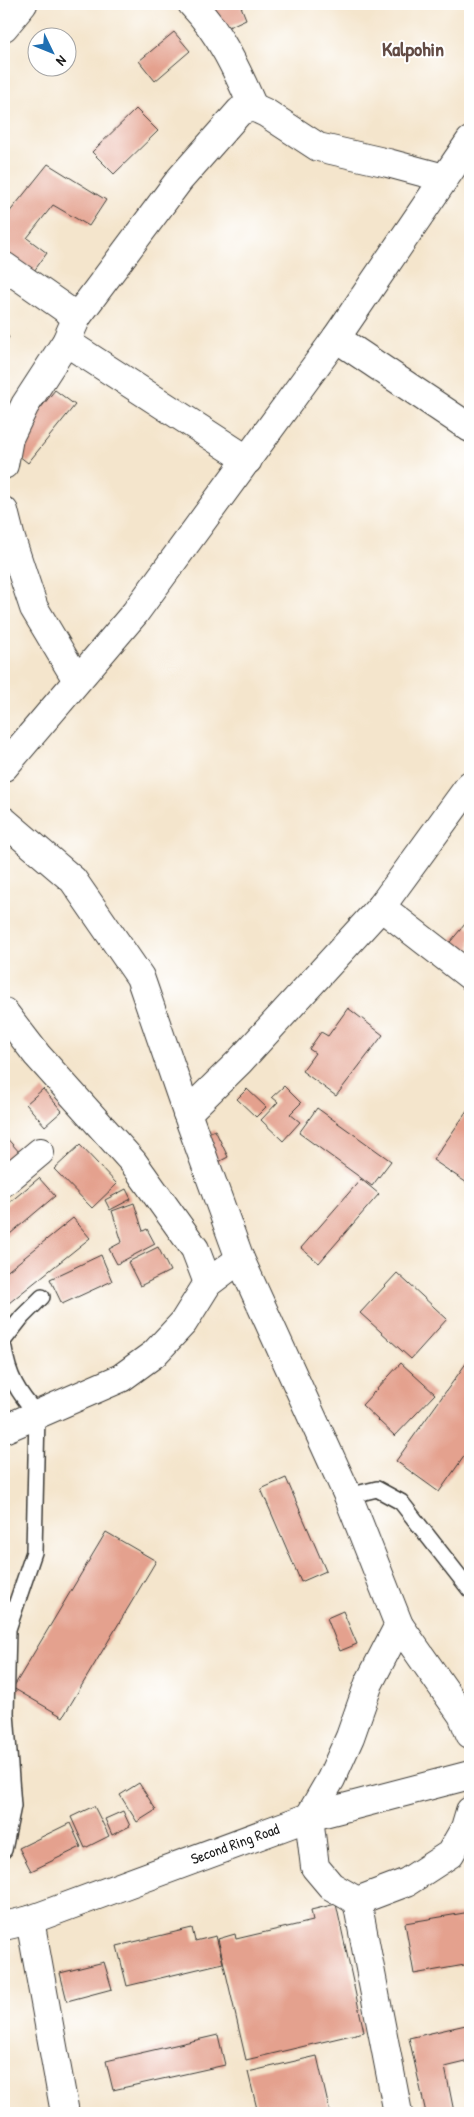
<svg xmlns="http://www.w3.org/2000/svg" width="474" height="2117" viewBox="0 0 474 2117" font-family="'Patrick Hand',sans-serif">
  <rect width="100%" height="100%" fill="#fff"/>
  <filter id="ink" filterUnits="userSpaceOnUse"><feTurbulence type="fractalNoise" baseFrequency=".02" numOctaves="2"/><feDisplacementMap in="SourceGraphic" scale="10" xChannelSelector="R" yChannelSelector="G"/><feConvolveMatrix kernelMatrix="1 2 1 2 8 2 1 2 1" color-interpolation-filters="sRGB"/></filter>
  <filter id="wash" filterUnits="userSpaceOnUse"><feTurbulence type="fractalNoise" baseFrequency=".0096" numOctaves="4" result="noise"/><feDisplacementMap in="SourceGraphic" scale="20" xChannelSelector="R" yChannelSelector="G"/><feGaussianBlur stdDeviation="1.12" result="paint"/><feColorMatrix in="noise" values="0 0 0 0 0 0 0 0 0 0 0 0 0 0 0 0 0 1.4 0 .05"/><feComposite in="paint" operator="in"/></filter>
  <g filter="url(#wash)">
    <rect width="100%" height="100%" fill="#f4e5cc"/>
    <g id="blocks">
      <g fill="#e4a18e">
        <path d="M209,4H240L246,19L220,31Z"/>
        <path d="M174,32L190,51L155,81L139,61Z"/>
        <path d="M136,109L158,131L114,174L92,152Z"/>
        <path d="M48,164L106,200L89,226L53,205L27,238L47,253L29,278L4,259V219Z"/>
        <path d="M4,333L9,337L4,345Z"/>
        <path d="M55,390L75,405L28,463L9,448Z"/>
        <path d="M465,924L470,928V967L446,947Z"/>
        <path d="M348,1008L383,1035L336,1096L302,1071L315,1053L309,1049L321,1032L328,1036Z"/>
        <path d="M284,1086L301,1103L290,1114L300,1122L283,1141L261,1120L278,1102L272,1097Z"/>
        <path d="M43,1089L62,1111L45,1126L26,1104Z"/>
        <path d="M247,1089L266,1107L256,1117L237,1099Z"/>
        <path d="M470,1107V1185L433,1160Z"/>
        <path d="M317,1108L391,1161L372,1186L299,1133Z"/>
        <path d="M215,1130L228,1157L211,1166L198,1137Z"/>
        <path d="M4,1135L20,1153L4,1169Z"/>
        <path d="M80,1145L117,1184L92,1208L54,1169Z"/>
        <path d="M39,1178L55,1196L4,1239V1207Z"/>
        <path d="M361,1179L379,1194L319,1263L301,1248Z"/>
        <path d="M126,1189L131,1199L110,1210L105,1200Z"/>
        <path d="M134,1203L143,1231L147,1229L155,1244L117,1264L109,1249L122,1242L112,1211Z"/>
        <path d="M73,1218L90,1238L4,1307V1274Z"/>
        <path d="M158,1247L170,1271L140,1286L128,1262Z"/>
        <path d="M101,1255L112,1281L62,1304L50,1279Z"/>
        <path d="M397,1273L447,1319L411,1359L360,1313Z"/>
        <path d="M467,1362L470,1364V1448L439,1492L396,1461Z"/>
        <path d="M401,1363L435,1394L395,1436L362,1405Z"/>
        <path d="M286,1478L326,1571L301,1582L261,1489Z"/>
        <path d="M106,1532L156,1561L63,1717L13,1688Z"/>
        <path d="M343,1611L357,1644L340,1651L327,1618Z"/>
        <path d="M139,1783L156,1810L137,1822L120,1795Z"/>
        <path d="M94,1806L109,1836L85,1848L71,1817Z"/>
        <path d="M123,1811L130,1826L112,1835L105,1819Z"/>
        <path d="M70,1823L81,1847L31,1871L19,1848Z"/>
        <path d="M336,1904L364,2032L246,2060L218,1939L235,1934L236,1939L313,1921L311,1910Z"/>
        <path d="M470,1912V1964L414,1974L405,1923Z"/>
        <path d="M192,1928L195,1941L216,1936L223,1963L127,1986L117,1946Z"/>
        <path d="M104,1962L112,1989L67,2001L60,1973Z"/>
        <path d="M470,2024V2061L445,2067L454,2112L426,2113L409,2038Z"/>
        <path d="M218,2035L225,2065L113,2090L106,2061Z"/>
        <path d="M317,2056L330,2113H258L248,2072Z"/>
      </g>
    </g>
  </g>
  <g filter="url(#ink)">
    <use href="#blocks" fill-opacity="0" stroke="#3c3a36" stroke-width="1"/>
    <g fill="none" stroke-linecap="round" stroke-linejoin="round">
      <defs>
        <g id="service">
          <path d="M4,1340L22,1317L42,1297"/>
          <path d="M4,1348C8,1376 18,1393 37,1414L34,1552L8,1629L6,1713L13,1806L4,1850"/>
          <path d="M348,1496L377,1489L401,1502L470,1590"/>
        </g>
        <g id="minor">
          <path d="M192,4C220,33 237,70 253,107"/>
          <path d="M4,27L23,4"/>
          <path d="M4,266L77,317"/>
          <path d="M336,338L470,428"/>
          <path d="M66,342L248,460"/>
          <path d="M4,465L9,438L25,405L66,342L77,317L180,179L240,111L253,107L266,113L318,147L388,163L444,178"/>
          <path d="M4,511L11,539L34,608L77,680"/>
          <path d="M4,767L135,613L336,338L470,141"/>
          <path d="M4,821L73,880L140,977L187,1113L240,1259L348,1496L399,1625L462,1715L470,1734"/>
          <path d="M381,907L470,976"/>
          <path d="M4,1012L37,1055L133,1162L195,1249L208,1283"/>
          <path d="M187,1113L239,1062L381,907L470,785"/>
          <path d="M4,1182L40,1152"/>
          <path d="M4,1429L121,1378L154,1354L183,1323L208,1283L240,1259"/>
          <path d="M399,1625L369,1683L350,1737L331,1779L309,1817L315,1867L331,1886L357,1901L407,1882L450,1854L465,1828L470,1811"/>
          <path d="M357,1901L398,2113"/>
          <path d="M30,1920L65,2113"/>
        </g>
        <path id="tertiary" d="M4,1926L30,1920L309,1817L470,1775"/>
      </defs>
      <use href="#service" stroke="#3c3a36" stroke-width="18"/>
      <use href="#minor" stroke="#3c3a36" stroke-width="30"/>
      <use href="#tertiary" stroke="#3c3a36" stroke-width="30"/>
      <use href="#service" stroke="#fff" stroke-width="15"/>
      <use href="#minor" stroke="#fff" stroke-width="28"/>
      <use href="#tertiary" stroke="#fff" stroke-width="28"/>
    </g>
  </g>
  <g text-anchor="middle" stroke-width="4" stroke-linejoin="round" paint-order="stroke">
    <g font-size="15" fill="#1c1c1c" stroke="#fff">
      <text transform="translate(235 1844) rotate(-20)" y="5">Second Ring Road</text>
    </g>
    <g font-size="20" font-weight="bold" fill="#624b44" stroke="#fff">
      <text x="413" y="56">Kalpohin</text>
    </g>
  </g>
  <rect width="474" height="2117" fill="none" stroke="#fff" stroke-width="20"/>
  <g transform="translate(52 52) rotate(133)"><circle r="24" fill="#ffffff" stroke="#a4a4a4"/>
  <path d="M0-4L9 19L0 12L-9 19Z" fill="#1f6fb2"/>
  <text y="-8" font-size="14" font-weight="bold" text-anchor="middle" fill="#1c1c1c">N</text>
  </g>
</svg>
